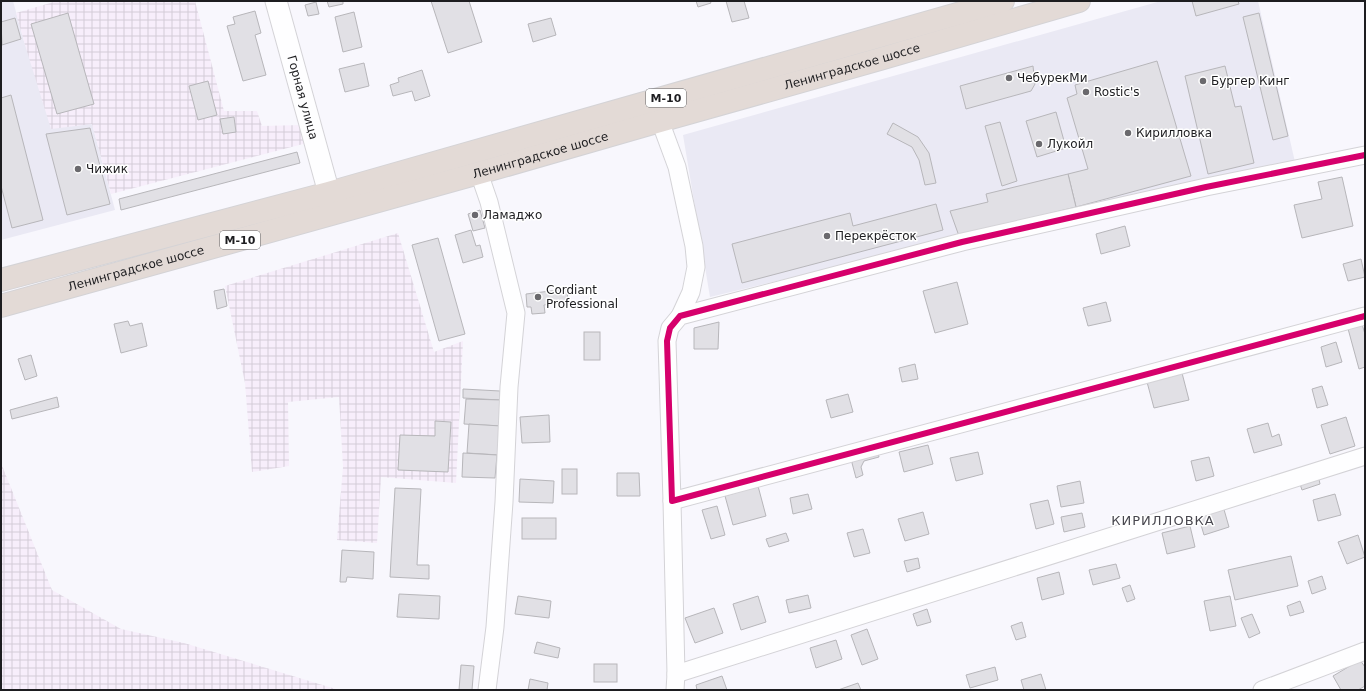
<svg xmlns="http://www.w3.org/2000/svg" width="1366" height="691" viewBox="0 0 1366 691" font-family="'DejaVu Sans',sans-serif">
  <defs>
    <pattern id="industrial-grid" width="8" height="8" patternUnits="userSpaceOnUse"><rect width="8" height="8" fill="#f7eefb"/><path d="M0 4h8M4 0v8" fill="none" stroke="#d3ccd7"/></pattern>
  </defs>
  <rect width="100%" height="100%" fill="#f8f7fd"/>
  <g fill="#eae9f4">
    <path d="M1,1H13L25,45L92,124L115,210L1,240Z"/>
    <path d="M1161,1H1258L1295,162L960,237L710,297L683,135Z"/>
  </g>
  <g fill="url(#industrial-grid)">
    <path d="M57,1H195L224,111H257L262,126L302,125L307,143L111,194L92,124L51,129L25,45L16,13Z"/>
    <path d="M398,233L434,352L463,341L456,483L381,477L377,543L337,540L343,467L339,397L288,402L289,466L252,472L245,383L225,286Z"/>
    <path d="M1,463L52,590L121,629L184,643L339,690H1Z"/>
  </g>
  <g fill="#e1e0e5" stroke="#b7b6ba">
    <path d="M327,1H343V4L329,7Z"/>
    <path d="M431,1H469L482,42L448,53Z"/>
    <path d="M696,1H710L711,3L698,7Z"/>
    <path d="M726,1H744L749,18L732,22Z"/>
    <path d="M1192,1H1238L1239,4L1196,16Z"/>
    <path d="M316,2L319,14L308,16L305,5Z"/>
    <path d="M255,11L261,33L255,35L266,75L243,81L227,26L235,24L233,17Z"/>
    <path d="M354,12L362,47L343,52L335,17Z"/>
    <path d="M68,13L94,104L57,114L31,24Z"/>
    <path d="M1259,13L1288,136L1273,140L1243,17Z"/>
    <path d="M15,18L21,39L2,45L1,22Z"/>
    <path d="M551,18L556,35L533,42L528,24Z"/>
    <path d="M1157,61L1191,176L1076,207L1068,174L1088,169L1067,98L1077,94L1075,85Z"/>
    <path d="M364,63L369,86L345,92L339,69Z"/>
    <path d="M1033,66L1035,84L1031,91L966,109L960,86Z"/>
    <path d="M1225,66L1235,107L1241,106L1254,163L1208,174L1185,76Z"/>
    <path d="M422,70L430,96L415,101L412,91L393,96L390,85L399,82L398,78Z"/>
    <path d="M208,81L217,115L198,120L189,86Z"/>
    <path d="M11,95L43,220L12,228L1,186V98Z"/>
    <path d="M1056,112L1066,148L1037,157L1026,121Z"/>
    <path d="M234,117L236,132L223,134L220,119Z"/>
    <path d="M1000,122L1017,181L1002,186L985,126Z"/>
    <path d="M893,123L918,137L929,153L936,183L925,185L919,160L912,147L887,134Z"/>
    <path d="M90,128L110,204L67,215L46,134Z"/>
    <path d="M297,152L300,163L121,210L119,199Z"/>
    <path d="M1068,174L1076,207L959,236L950,211L988,202L986,194Z"/>
    <path d="M1342,177L1353,226L1302,238L1294,205L1322,199L1318,182Z"/>
    <path d="M936,204L943,230L742,283L732,244L850,213L853,226Z"/>
    <path d="M480,210L485,228L473,231L468,214Z"/>
    <path d="M1125,226L1130,246L1101,254L1096,234Z"/>
    <path d="M471,230L476,246L480,245L483,257L463,263L455,235Z"/>
    <path d="M438,238L465,334L439,341L412,245Z"/>
    <path d="M1361,259L1365,277L1348,281L1343,264Z"/>
    <path d="M957,282L968,324L935,333L923,291Z"/>
    <path d="M224,289L227,306L217,309L214,291Z"/>
    <path d="M567,289L568,302L544,305L545,313L532,314L531,307H527L526,294Z"/>
    <path d="M1106,302L1111,321L1088,326L1083,308Z"/>
    <path d="M128,321L130,326L142,323L147,346L121,353L114,324Z"/>
    <path d="M1361,321L1365,334V367L1359,369L1347,325Z"/>
    <path d="M719,322L718,349H694V328Z"/>
    <rect x="584" y="332" width="16" height="28"/>
    <path d="M1336,342L1342,362L1326,367L1321,347Z"/>
    <path d="M31,355L37,376L25,380L18,359Z"/>
    <path d="M915,364L918,379L902,382L899,368Z"/>
    <path d="M1182,373L1189,400L1154,408L1147,382Z"/>
    <path d="M1322,386L1328,405L1317,408L1312,389Z"/>
    <path d="M463,389L500,391V400L463,398Z"/>
    <path d="M848,394L853,412L831,418L826,400Z"/>
    <path d="M57,397L59,407L12,419L10,410Z"/>
    <path d="M466,399L502,400L501,426L464,424Z"/>
    <path d="M549,415L550,442L522,443L520,417Z"/>
    <path d="M1346,417L1355,446L1330,454L1321,425Z"/>
    <path d="M435,421L451,422L448,472L398,470L400,435L435,436Z"/>
    <path d="M1268,423L1272,437L1279,434L1282,445L1254,453L1247,429Z"/>
    <path d="M469,424L501,426L499,455L467,453Z"/>
    <path d="M928,445L933,464L904,472L899,452Z"/>
    <path d="M877,448L879,457L864,461L861,467L863,475L856,478L852,463L856,457Z"/>
    <path d="M978,452L983,474L956,481L950,458Z"/>
    <path d="M463,453L497,455L495,478L462,477Z"/>
    <path d="M1209,457L1214,476L1196,481L1191,461Z"/>
    <rect x="562" y="469" width="15" height="25"/>
    <path d="M617,473H639L640,496H617Z"/>
    <path d="M1318,475L1320,484L1302,490L1299,481Z"/>
    <path d="M520,479L554,481L553,503L519,502Z"/>
    <path d="M1080,481L1084,503L1061,507L1057,486Z"/>
    <path d="M758,486L766,516L733,525L725,496Z"/>
    <path d="M395,488L421,489L417,565H429V579L390,577Z"/>
    <path d="M808,494L812,509L793,514L790,498Z"/>
    <path d="M1335,494L1341,515L1318,521L1313,500Z"/>
    <path d="M1048,500L1054,524L1036,529L1030,504Z"/>
    <path d="M717,506L725,535L711,539L702,510Z"/>
    <path d="M1223,506L1229,527L1204,535L1198,515Z"/>
    <path d="M923,512L929,534L905,541L898,519Z"/>
    <path d="M1082,513L1085,527L1064,532L1061,517Z"/>
    <rect x="522" y="518" width="34" height="21"/>
    <path d="M1190,526L1195,547L1167,554L1162,533Z"/>
    <path d="M863,529L870,553L854,557L847,533Z"/>
    <path d="M786,533L789,541L769,547L766,539Z"/>
    <path d="M1358,535L1365,557L1347,564L1338,542Z"/>
    <path d="M342,550L374,552L373,579L347,577L346,582H340Z"/>
    <path d="M1291,556L1298,586L1235,600L1228,570Z"/>
    <path d="M918,558L920,568L907,572L904,561Z"/>
    <path d="M1116,564L1120,578L1093,585L1089,570Z"/>
    <path d="M1059,572L1064,594L1042,600L1037,578Z"/>
    <path d="M1322,576L1326,589L1312,594L1308,581Z"/>
    <path d="M1130,585L1135,599L1127,602L1122,588Z"/>
    <path d="M399,594L440,596L439,619L397,617Z"/>
    <path d="M808,595L811,608L789,613L786,600Z"/>
    <path d="M518,596L551,601L549,618L515,614Z"/>
    <path d="M758,596L766,622L741,630L733,604Z"/>
    <path d="M1230,596L1236,626L1210,631L1204,601Z"/>
    <path d="M1300,601L1304,612L1290,616L1287,606Z"/>
    <path d="M714,608L723,633L695,643L685,618Z"/>
    <path d="M927,609L931,622L917,626L913,614Z"/>
    <path d="M1252,614L1260,633L1249,638L1241,618Z"/>
    <path d="M1022,622L1026,637L1016,640L1011,626Z"/>
    <path d="M867,629L878,659L862,665L851,635Z"/>
    <path d="M836,640L842,659L816,668L810,648Z"/>
    <path d="M537,642L560,648L558,658L534,653Z"/>
    <path d="M1360,660L1365,667V686L1358,690H1341L1333,676Z"/>
    <rect x="594" y="664" width="23" height="18"/>
    <path d="M461,665L474,666L472,690H459Z"/>
    <path d="M995,667L998,680L970,688L966,675Z"/>
    <path d="M1041,674L1046,690H1024L1021,680Z"/>
    <path d="M722,676L727,690H697L696,685Z"/>
    <path d="M530,679L548,683L547,690H528Z"/>
    <path d="M858,683L861,690H838Z"/>
  </g>
  <g fill="none" stroke-linecap="round" stroke-linejoin="round">
    <defs>
      <g id="minor">
        <path d="M660,121L677,167L694,246L696,267L691,292L680,316"/>
        <path d="M1365,155L1206,187L962,242L680,316L670,328L667,341L672,501L1365,316"/>
        <path d="M479,173L489,202L516,313L509,387L504,502L495,627L487,690"/>
        <path d="M672,501L676,674L675,690"/>
        <path d="M676,674L1365,456"/>
        <path d="M1262,690L1365,651"/>
      </g>
      <g id="tertiary">
        <path id="s1" d="M276,1L329,193"/>
      </g>
      <g id="trunk">
        <path d="M1,280L329,193L1003,1"/>
        <path id="s2" d="M1,306L479,173L660,121L880,59L1079,1"/>
      </g>
    </defs>
    <use href="#minor" stroke="#d4d3d7" stroke-width="19"/>
    <use href="#tertiary" stroke="#d4d3d7" stroke-width="23"/>
    <use href="#trunk" stroke="#d4d3d6" stroke-width="24"/>
    <use href="#minor" stroke="#fefeff" stroke-width="17"/>
    <use href="#tertiary" stroke="#fefeff" stroke-width="21"/>
    <use href="#trunk" stroke="#e3dad6" stroke-width="22"/>
    <defs>
      <path id="cycleway" d="M1365,155L1206,187L962,242L680,316L670,328L667,341L672,501L1365,316"/>
    </defs>
    <use href="#cycleway" stroke="#fff" stroke-width="8"/>
    <use href="#cycleway" stroke="#d6006c" stroke-width="6"/>
  </g>
  <g fill="#6a696d" stroke="#fff" stroke-width="1.5">
    <circle cx="1009" cy="78" r="4"/>
    <circle cx="1203" cy="81" r="4"/>
    <circle cx="1086" cy="92" r="4"/>
    <circle cx="1128" cy="133" r="4"/>
    <circle cx="1039" cy="144" r="4"/>
    <circle cx="78" cy="169" r="4"/>
    <circle cx="475" cy="215" r="4"/>
    <circle cx="827" cy="236" r="4"/>
    <circle cx="538" cy="297" r="4"/>
  </g>
  <g text-anchor="middle" stroke-width="3" stroke-linejoin="round" paint-order="stroke">
    <g fill="#fff" stroke="#616163" stroke-width="1">
      <rect x="646" y="89" width="40" height="18" rx="3"/>
      <rect x="220" y="231" width="40" height="18" rx="3"/>
    </g>
    <g font-size="11" font-weight="bold" fill="#1d1d20">
      <text x="666" y="102">М-10</text>
      <text x="240" y="244">М-10</text>
    </g>
    <g font-size="12" fill="#1d1d20" stroke="#fff">
      <text dy="4" stroke="none"><textPath href="#s2" startOffset="884">Ленинградское шоссе</textPath></text>
      <text dy="4" stroke="none"><textPath href="#s1" startOffset="100">Горная улица</textPath></text>
      <text dy="4" stroke="none"><textPath href="#s2" startOffset="560">Ленинградское шоссе</textPath></text>
      <text dy="4" stroke="none"><textPath href="#s2" startOffset="140">Ленинградское шоссе</textPath></text>
    </g>
    <g font-size="12" fill="#1d1d20" stroke="#fff" text-anchor="start">
      <text x="1017" y="82">ЧебурекМи</text>
      <text x="1211" y="85">Бургер Кинг</text>
      <text x="1094" y="96">Rostic's</text>
      <text x="1136" y="137">Кирилловка</text>
      <text x="1047" y="148">Лукойл</text>
      <text x="86" y="173">Чижик</text>
      <text x="483" y="219">Ламаджо</text>
      <text x="835" y="240">Перекрёсток</text>
      <text x="546" y="294">Cordiant<tspan x="546" dy="14">Professional</tspan></text>
    </g>
    <g font-size="13" letter-spacing="1" fill="#48474f" stroke="#fff">
      <text x="1163" y="525">КИРИЛЛОВКА</text>
    </g>
  </g>
  <rect width="1366" height="691" fill="none" stroke="#1d1d20" stroke-width="4"/>
</svg>
